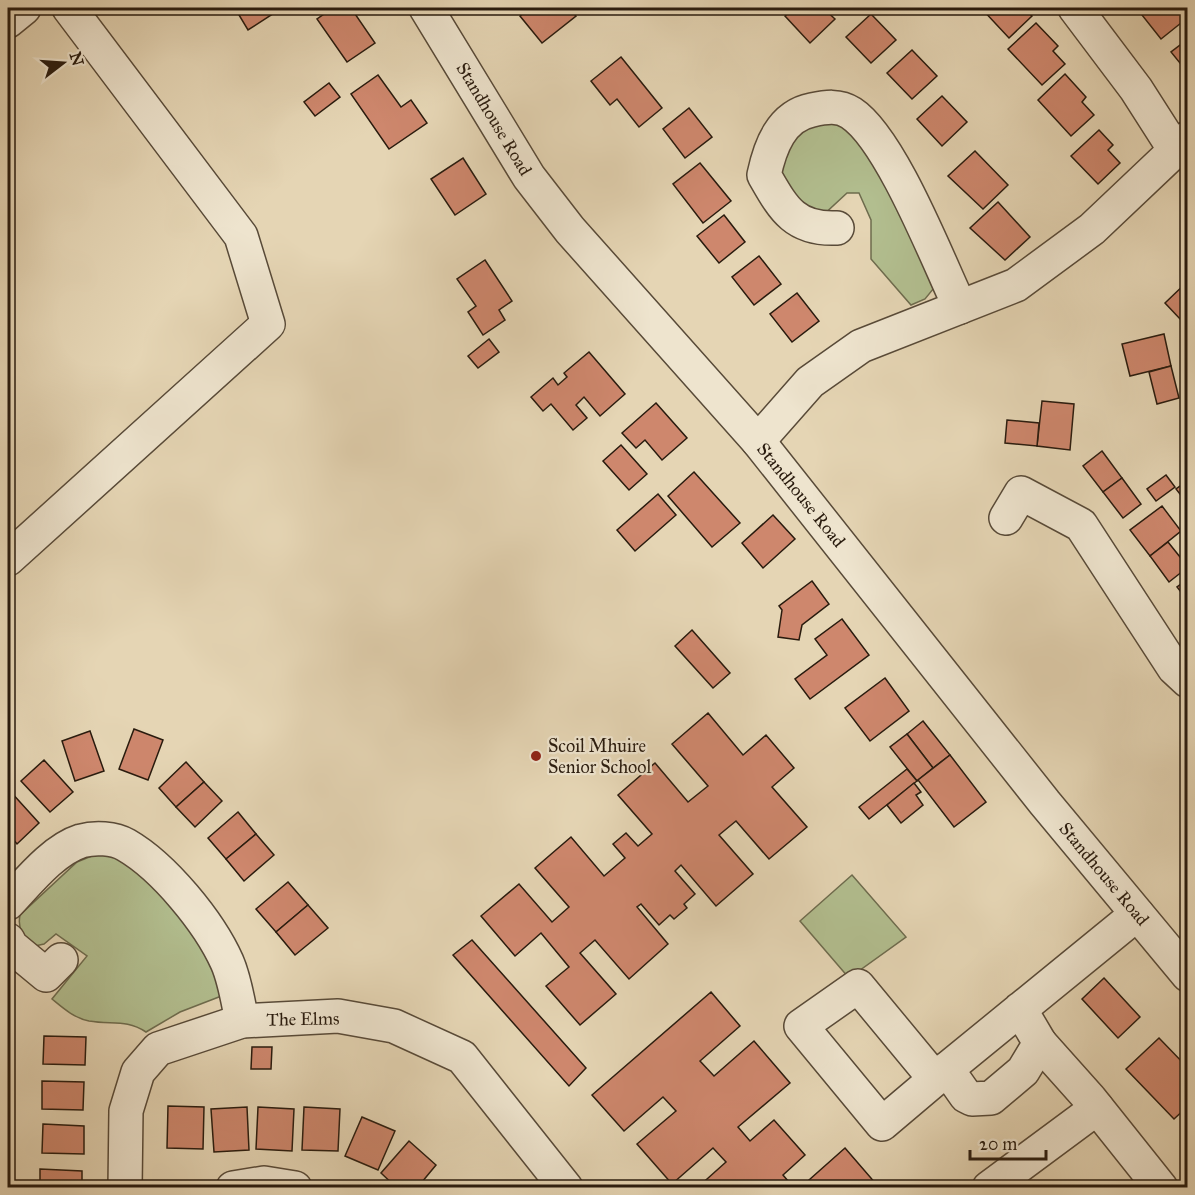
<svg xmlns="http://www.w3.org/2000/svg" width="1195" height="1195" viewBox="0 0 1195 1195" font-family="'IM FELL Great Primer',serif">
  <rect width="100%" height="100%" fill="#e5d5b4"/>
  <filter id="stains"><feTurbulence type="fractalNoise" baseFrequency=".00333" numOctaves="4"/><feColorMatrix values="0 0 0 0 .2 0 0 0 0 .09 0 0 0 0 .02 0 0 0 .5 -.17"/></filter>
  <radialGradient id="worn" r=".72"><stop offset=".6" stop-color="#630" stop-opacity="0"/><stop offset="1" stop-color="#630" stop-opacity=".3"/></radialGradient>
  <g fill="#b2be8f" stroke="#6e6c4e" stroke-width="1.5">
    <path d="M835,119L874,146L934,288L925,299L911,305L871,259V220L859,193H847L821,217L805,209L782,179V153L798,131Z"/>
    <path d="M99,853L126,860L201,936L224,995L180,1012L146,1032C126,1019 112,1025 89,1021C74,1018 63,1008 52,999L87,956L56,934L44,944L35,946C24,938 17,930 20,915L77,862Z"/>
    <path d="M852,875L906,937L849,978L800,921Z"/>
  </g>
  <g fill="#ce876d" stroke="#291b0e" stroke-width="1.5">
    <path d="M251,8H282L248,30L239,15Z"/>
    <path d="M333,8H351L375,43L347,62L317,19Z"/>
    <path d="M530,8H570L576,16L542,43L520,16Z"/>
    <path d="M795,8H823L835,19L810,43L785,16Z"/>
    <path d="M981,8H1023L1032,16L1009,38Z"/>
    <path d="M1141,8H1177L1186,19L1161,39L1138,10Z"/>
    <path d="M871,14L896,40L871,63L846,37Z"/>
    <path d="M1036,23L1058,46L1053,51L1065,64L1042,85L1008,49Z"/>
    <path d="M1188,39V73L1171,52Z"/>
    <path d="M912,50L937,76L912,99L887,73Z"/>
    <path d="M621,57L662,108L639,127L617,99L610,105L591,81Z"/>
    <path d="M1065,74L1086,97L1082,102L1094,115L1071,136L1038,100Z"/>
    <path d="M378,75L401,107L411,100L427,123L389,149L351,94Z"/>
    <path d="M329,83L340,97L315,116L304,102Z"/>
    <path d="M942,96L967,122L942,146L917,119Z"/>
    <path d="M689,108L712,137L685,158L663,129Z"/>
    <path d="M1099,130L1113,145L1108,150L1120,163L1098,184L1071,156Z"/>
    <path d="M975,151L1008,185L983,209L948,176Z"/>
    <path d="M463,158L486,194L455,215L431,179Z"/>
    <path d="M700,163L731,201L703,223L673,184Z"/>
    <path d="M998,202L1030,237L1005,260L970,228Z"/>
    <path d="M724,215L745,242L719,263L697,236Z"/>
    <path d="M759,256L781,284L754,305L732,277Z"/>
    <path d="M485,260L512,301L499,310L505,320L483,335L468,312L476,306L457,279Z"/>
    <path d="M1188,281V314L1181,320L1165,303Z"/>
    <path d="M797,293L819,321L792,342L770,314Z"/>
    <path d="M1164,334L1171,366L1130,376L1122,344Z"/>
    <path d="M489,339L499,352L478,368L468,356Z"/>
    <path d="M589,352L625,394L600,416L584,397L576,405L587,418L573,430L551,404L543,411L531,397L553,378L558,385L567,377L564,373Z"/>
    <path d="M1171,366L1179,398L1157,404L1149,372Z"/>
    <path d="M1042,401L1074,404L1070,450L1037,446Z"/>
    <path d="M656,403L687,438L662,460L645,440L636,448L622,433Z"/>
    <path d="M1007,420L1039,423L1037,446L1005,443Z"/>
    <path d="M621,445L647,474L629,490L603,461Z"/>
    <path d="M1102,451L1122,478L1103,492L1083,466Z"/>
    <path d="M694,472L740,523L712,547L668,496Z"/>
    <path d="M1166,475L1175,487L1156,501L1147,489Z"/>
    <path d="M1122,478L1141,504L1123,518L1103,492Z"/>
    <path d="M1183,484L1188,490V516L1181,507L1187,503L1176,489Z"/>
    <path d="M658,494L676,515L635,551L617,530Z"/>
    <path d="M1162,506L1181,531L1150,556L1130,530Z"/>
    <path d="M773,515L795,539L763,568L742,543Z"/>
    <path d="M1168,542L1188,567L1169,582L1150,556Z"/>
    <path d="M1188,579V601L1177,587Z"/>
    <path d="M812,581L829,604L802,625L799,640L778,637L782,610L779,606Z"/>
    <path d="M842,619L869,655L810,699L795,679L827,655L815,639Z"/>
    <path d="M692,630L730,673L713,688L675,646Z"/>
    <path d="M885,678L909,711L870,741L845,708Z"/>
    <path d="M708,713L743,755L766,735L794,768L772,787L807,827L769,859L736,821L719,835L753,874L716,906L681,865L675,871L695,894L684,904L687,908L674,919L670,915L659,925L641,904L637,907L668,944L629,979L595,940L580,953L616,994L580,1025L546,986L569,967L541,933L515,956L481,916L519,884L552,922L569,907L535,868L571,837L604,876L625,858L613,844L626,833L638,846L652,834L618,795L655,763L688,802L708,786L672,744Z"/>
    <path d="M923,721L950,755L933,768L907,734Z"/>
    <path d="M134,729L163,740L148,780L119,769Z"/>
    <path d="M90,731L104,771L75,781L62,741Z"/>
    <path d="M907,734L933,768L917,781L890,747Z"/>
    <path d="M950,755L986,802L954,827L918,780Z"/>
    <path d="M44,760L73,792L50,812L21,781Z"/>
    <path d="M186,762L204,782L176,807L159,788Z"/>
    <path d="M907,769L917,781L869,819L859,807Z"/>
    <path d="M204,782L222,801L195,827L176,807Z"/>
    <path d="M914,783L921,792L916,795L923,805L901,823L887,805Z"/>
    <path d="M10,791L39,823L17,844L8,833V794Z"/>
    <path d="M238,812L256,834L226,859L208,838Z"/>
    <path d="M256,834L274,855L244,881L226,859Z"/>
    <path d="M288,882L308,905L276,932L256,909Z"/>
    <path d="M308,905L328,928L295,955L276,932Z"/>
    <path d="M472,940L586,1068L569,1086L453,955Z"/>
    <path d="M1104,978L1140,1017L1118,1038L1082,999Z"/>
    <path d="M711,992L740,1026L700,1061L714,1076L754,1041L790,1083L738,1127L750,1141L774,1120L805,1155L783,1175L794,1188H697L726,1162L713,1148L672,1184L637,1144L676,1111L663,1097L624,1131L592,1095Z"/>
    <path d="M44,1036L86,1037L85,1065L43,1064Z"/>
    <path d="M1159,1038L1188,1068V1106L1174,1119L1126,1069Z"/>
    <path d="M252,1047H272L271,1069H251Z"/>
    <path d="M42,1081L84,1082L83,1110L42,1109Z"/>
    <path d="M168,1106L204,1107L203,1149L167,1148Z"/>
    <path d="M247,1107L249,1150L214,1152L211,1109Z"/>
    <path d="M258,1107L294,1109L292,1151L256,1149Z"/>
    <path d="M304,1107L340,1109L338,1151L302,1150Z"/>
    <path d="M362,1117L395,1131L378,1170L345,1156Z"/>
    <path d="M43,1124L84,1126V1154L42,1153Z"/>
    <path d="M409,1141L436,1165L417,1188H397L381,1173Z"/>
    <path d="M845,1148L877,1185L875,1188H800Z"/>
    <path d="M40,1169L82,1171V1188H40Z"/>
  </g>
  <g fill="none" stroke-linecap="round" stroke-linejoin="round">
    <defs>
      <g id="minor">
        <path d="M426,8L529,177L570,230L758,441L1045,803L1188,975"/>
        <path d="M1075,8L1136,89L1175,150"/>
        <path d="M8,21L24,8"/>
        <path d="M837,228C794,230 783,208 764,175C770,147 781,116 812,110C826,107 839,105 851,113C891,139 938,261 960,307"/>
        <path d="M758,441L810,382L861,346L1016,285L1092,229L1188,138"/>
        <path d="M1006,518L1021,493L1081,525L1174,668L1188,681"/>
        <path d="M8,559L268,324L241,236L69,8"/>
        <path d="M8,903C28,882 53,850 81,841C95,837 114,838 126,845C164,867 209,922 227,962C235,980 238,1002 242,1021"/>
        <path d="M8,940L11,946L46,975L61,960"/>
        <path d="M1020,1009L1040,1043L1023,1071L991,1098L972,1099L966,1096L947,1069L1137,914"/>
        <path d="M1040,1043L1090,1099L1161,1188"/>
        <path d="M935,1079L858,986L801,1026L882,1124L947,1069"/>
        <path d="M125,1188L126,1111L138,1072L158,1049L242,1021L338,1016L394,1026L462,1057L566,1188"/>
        <path d="M233,1188L264,1183L295,1188"/>
        <path d="M989,1188L1097,1108"/>
      </g>
    </defs>
    <use href="#minor" stroke="#584a38" stroke-width="36"/>
    <use href="#minor" stroke="#eee4ce" stroke-width="33"/>
  </g>
  <circle fill="#8f2418" stroke="#eee4ce" stroke-width="2" cx="536" cy="756" r="6"/>
  <g text-anchor="middle" stroke-width="4.5" stroke-linejoin="round" paint-order="stroke">
    <g font-size="18" fill="#291b0e" stroke="#eee4ce">
      <text transform="translate(494 119) rotate(59)" y="6">Standhouse Road</text>
      <text transform="translate(801 495) rotate(51)" y="6">Standhouse Road</text>
      <text transform="translate(1104 874) rotate(50)" y="6">Standhouse Road</text>
      <text transform="translate(303 1019) rotate(-1)" y="6">The Elms</text>
    </g>
    <g font-size="18" fill="#291b0e" stroke="#eee4ce" text-anchor="start">
      <text x="548" y="752">Scoil Mhuire<tspan x="548" dy="21">Senior School</tspan></text>
    </g>
  </g>
  <rect width="1195" height="1195" fill="none" stroke="#e5d5b4" stroke-width="30"/>
  <rect x="9" y="9" width="1177" height="1177" fill="none" stroke="#291b0e" stroke-width="3"/>
  <rect x="15" y="15" width="1165" height="1165" fill="none" stroke="#291b0e" stroke-width="1.5"/>
  <g transform="translate(63 63) rotate(73)" stroke="#eee4ce" stroke-width="4.5" paint-order="stroke">
  <path d="M0-4.5L10 22L0 15L-10 22Z" fill="#291b0e"/>
  <text y="-9" font-size="16" font-weight="bold" text-anchor="middle" fill="#291b0e">N</text>
  </g>
  <path d="M970 1150v9h76v-9" fill="none" stroke="#291b0e" stroke-width="3"/>
  <text x="979" y="1150" font-size="18" fill="#291b0e" stroke="#eee4ce" stroke-width="4.5" paint-order="stroke">20 m</text>
  <rect width="100%" height="100%" filter="url(#stains)"/>
  <rect width="100%" height="100%" fill="url(#worn)"/>
</svg>
